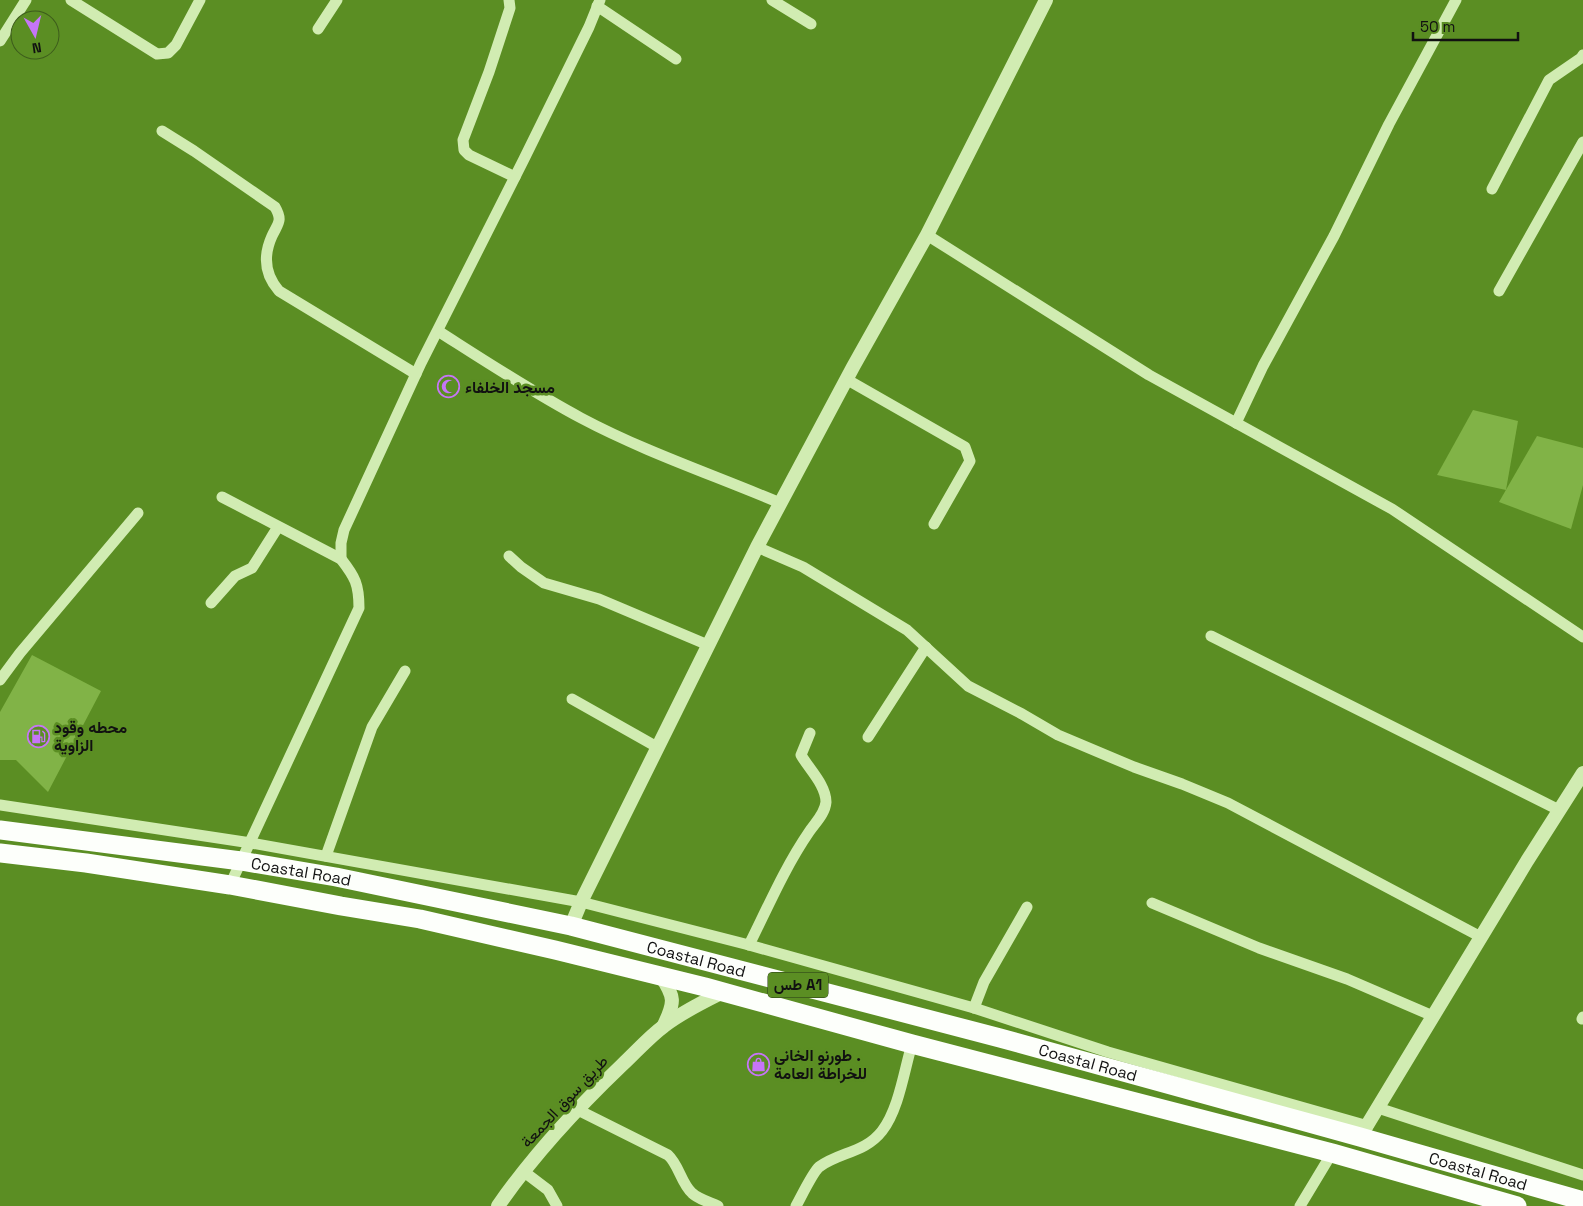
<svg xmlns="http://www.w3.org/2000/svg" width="1583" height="1206" viewBox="0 0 1583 1206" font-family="'Space Grotesk',Vazirmatn,sans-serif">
  <rect width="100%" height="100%" fill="#5b8e23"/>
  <g fill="#81b347">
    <path d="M1473,410L1518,421L1506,490L1437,475Z"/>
    <path d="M1537,436L1583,448V485L1571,529L1499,502Z"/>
    <path d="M32,655L101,691L48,792L16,760H0V712Z"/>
  </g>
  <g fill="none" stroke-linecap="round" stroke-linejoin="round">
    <g stroke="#d1ecb2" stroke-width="11">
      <path d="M71,0L157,54L168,53L176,45L200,0"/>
      <path d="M509,0L510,8L489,72L463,140L464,150L469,155L515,177"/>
      <path d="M772,0L811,24"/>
      <path d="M597,6L676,59"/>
      <path d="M318,29L337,0"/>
      <path d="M0,41L26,0"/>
      <path d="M162,131L194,151L275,207C283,221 278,223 272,236C263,256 265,275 279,291L416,374"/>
      <path d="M1492,189L1549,80L1581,58L1583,55"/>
      <path d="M927,235L1149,375L1392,509L1583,637"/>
      <path d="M1499,291L1583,142"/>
      <path d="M438,331C485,361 532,392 581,418C645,452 714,475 780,503"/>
      <path d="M846,379L965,447L970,461L934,524"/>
      <path d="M1236,423L1263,366L1334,236L1389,124L1456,0"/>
      <path d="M222,497L341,559C355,577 359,584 359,608L230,885"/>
      <path d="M757,547L803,567L907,630L968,686L1022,714L1058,735L1134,767L1182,784L1228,803L1481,937"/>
      <path d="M509,556L521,567L544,583L599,599L708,645"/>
      <path d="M341,559V543L344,530L421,363L524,159L589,27L600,0"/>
      <path d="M211,603L235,576L252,568L278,527"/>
      <path d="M1211,636L1559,810"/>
      <path d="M0,680L20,653L138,513"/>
      <path d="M572,699L657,747"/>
      <path d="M868,737L926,647"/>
      <path d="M0,805L251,843L581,902L749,945L974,1008L1108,1052L1368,1126"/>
      <path d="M326,856L372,727L405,671"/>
      <path d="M1152,903L1259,948L1347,979L1433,1016"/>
      <path d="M749,945C768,907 785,867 809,832C815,823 825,814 826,802C826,785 809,769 801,755L810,733"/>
      <path d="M974,1008L984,982L1027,907"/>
      <path d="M1582,1019L1583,1017"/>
      <path d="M1378,1108L1583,1175"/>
      <path d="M576,1109L668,1155C679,1165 681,1183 692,1193C698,1199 709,1202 718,1206"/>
      <path d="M523,1171L548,1190L557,1206"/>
      <path d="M796,1206C801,1197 813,1172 819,1167C839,1152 865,1153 882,1131C899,1109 904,1071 912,1044"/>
      <path d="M1300,1206L1332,1153"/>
    </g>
    <g stroke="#d1ecb2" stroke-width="14">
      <path d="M571,926L581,902L757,547L853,367L927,235L1046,0"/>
      <path d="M661,976C675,997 675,1002 664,1025"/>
      <path d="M1360,1137L1527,861L1583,773"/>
      <path d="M498,1206C534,1154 576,1109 622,1065C636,1052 649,1037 664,1026C682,1012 703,1002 723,992"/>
    </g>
    <g stroke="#fdfffb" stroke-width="19">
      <path id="s1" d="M0,830L241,861L336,877L571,926L1000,1038L1360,1137L1583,1201"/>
      <path d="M0,853L86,863L230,885L341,906L420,919L555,950L705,987L912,1044L1332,1153L1517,1206"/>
    </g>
  </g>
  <defs>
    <symbol id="mosque-ring" viewBox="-11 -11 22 22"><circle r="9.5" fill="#5b8e23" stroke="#c675f7" stroke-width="1.5"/><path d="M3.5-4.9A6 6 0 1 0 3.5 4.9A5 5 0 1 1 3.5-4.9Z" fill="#c675f7"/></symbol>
    <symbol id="fuel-ring" viewBox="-11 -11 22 22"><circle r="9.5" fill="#5b8e23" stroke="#c675f7" stroke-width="1.5"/><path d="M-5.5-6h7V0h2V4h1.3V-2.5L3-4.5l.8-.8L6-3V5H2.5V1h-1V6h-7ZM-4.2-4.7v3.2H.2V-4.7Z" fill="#c675f7"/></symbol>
    <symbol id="shop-ring" viewBox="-11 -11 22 22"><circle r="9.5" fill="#5b8e23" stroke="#c675f7" stroke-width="1.5"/><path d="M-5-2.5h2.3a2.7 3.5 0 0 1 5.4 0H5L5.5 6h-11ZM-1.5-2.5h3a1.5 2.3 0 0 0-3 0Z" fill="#c675f7"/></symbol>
  </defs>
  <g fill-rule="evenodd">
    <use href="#mosque-ring" x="436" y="374" width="25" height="25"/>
    <use href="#fuel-ring" x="26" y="724" width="25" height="25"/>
    <use href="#shop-ring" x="746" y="1052" width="25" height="25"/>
  </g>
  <g text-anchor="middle" stroke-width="5" stroke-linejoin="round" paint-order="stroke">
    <rect fill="#5b8e23" stroke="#273616" stroke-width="1" x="768" y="972.5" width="60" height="25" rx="4"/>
    <g font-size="15" font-weight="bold" fill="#111">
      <text x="798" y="990">طس A1</text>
    </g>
    <g font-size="16" font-weight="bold" fill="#111" stroke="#5b8e23" text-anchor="start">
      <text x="465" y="393">مسجد الخلفاء</text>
      <text x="54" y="733">محطه وقود<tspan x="54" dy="18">الزاوية</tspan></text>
      <text x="774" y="1061">طورنو الخاني .<tspan x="774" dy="18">للخراطة العامة</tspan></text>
    </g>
    <g font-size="16" fill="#111" stroke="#5b8e23">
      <text dy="6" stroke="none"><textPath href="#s1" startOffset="304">Coastal Road</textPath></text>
      <text dy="6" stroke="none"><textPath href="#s1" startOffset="709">Coastal Road</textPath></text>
      <text dy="6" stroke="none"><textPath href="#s1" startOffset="1114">Coastal Road</textPath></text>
      <text transform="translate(564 1101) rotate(-47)" y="6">طريق سوق الجمعة</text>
      <text dy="6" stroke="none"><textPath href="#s1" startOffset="1519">Coastal Road</textPath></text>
    </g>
  </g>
  <g transform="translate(35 35) rotate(172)"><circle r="24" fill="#5b8e23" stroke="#3d5c1c"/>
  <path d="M0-4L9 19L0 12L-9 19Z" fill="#c675f7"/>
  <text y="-8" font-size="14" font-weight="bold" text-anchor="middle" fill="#111111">N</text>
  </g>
  <path d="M1413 32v8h105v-8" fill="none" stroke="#111111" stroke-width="2.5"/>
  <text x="1420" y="32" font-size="15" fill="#111111" stroke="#5b8e23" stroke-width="4" paint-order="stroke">50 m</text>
</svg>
